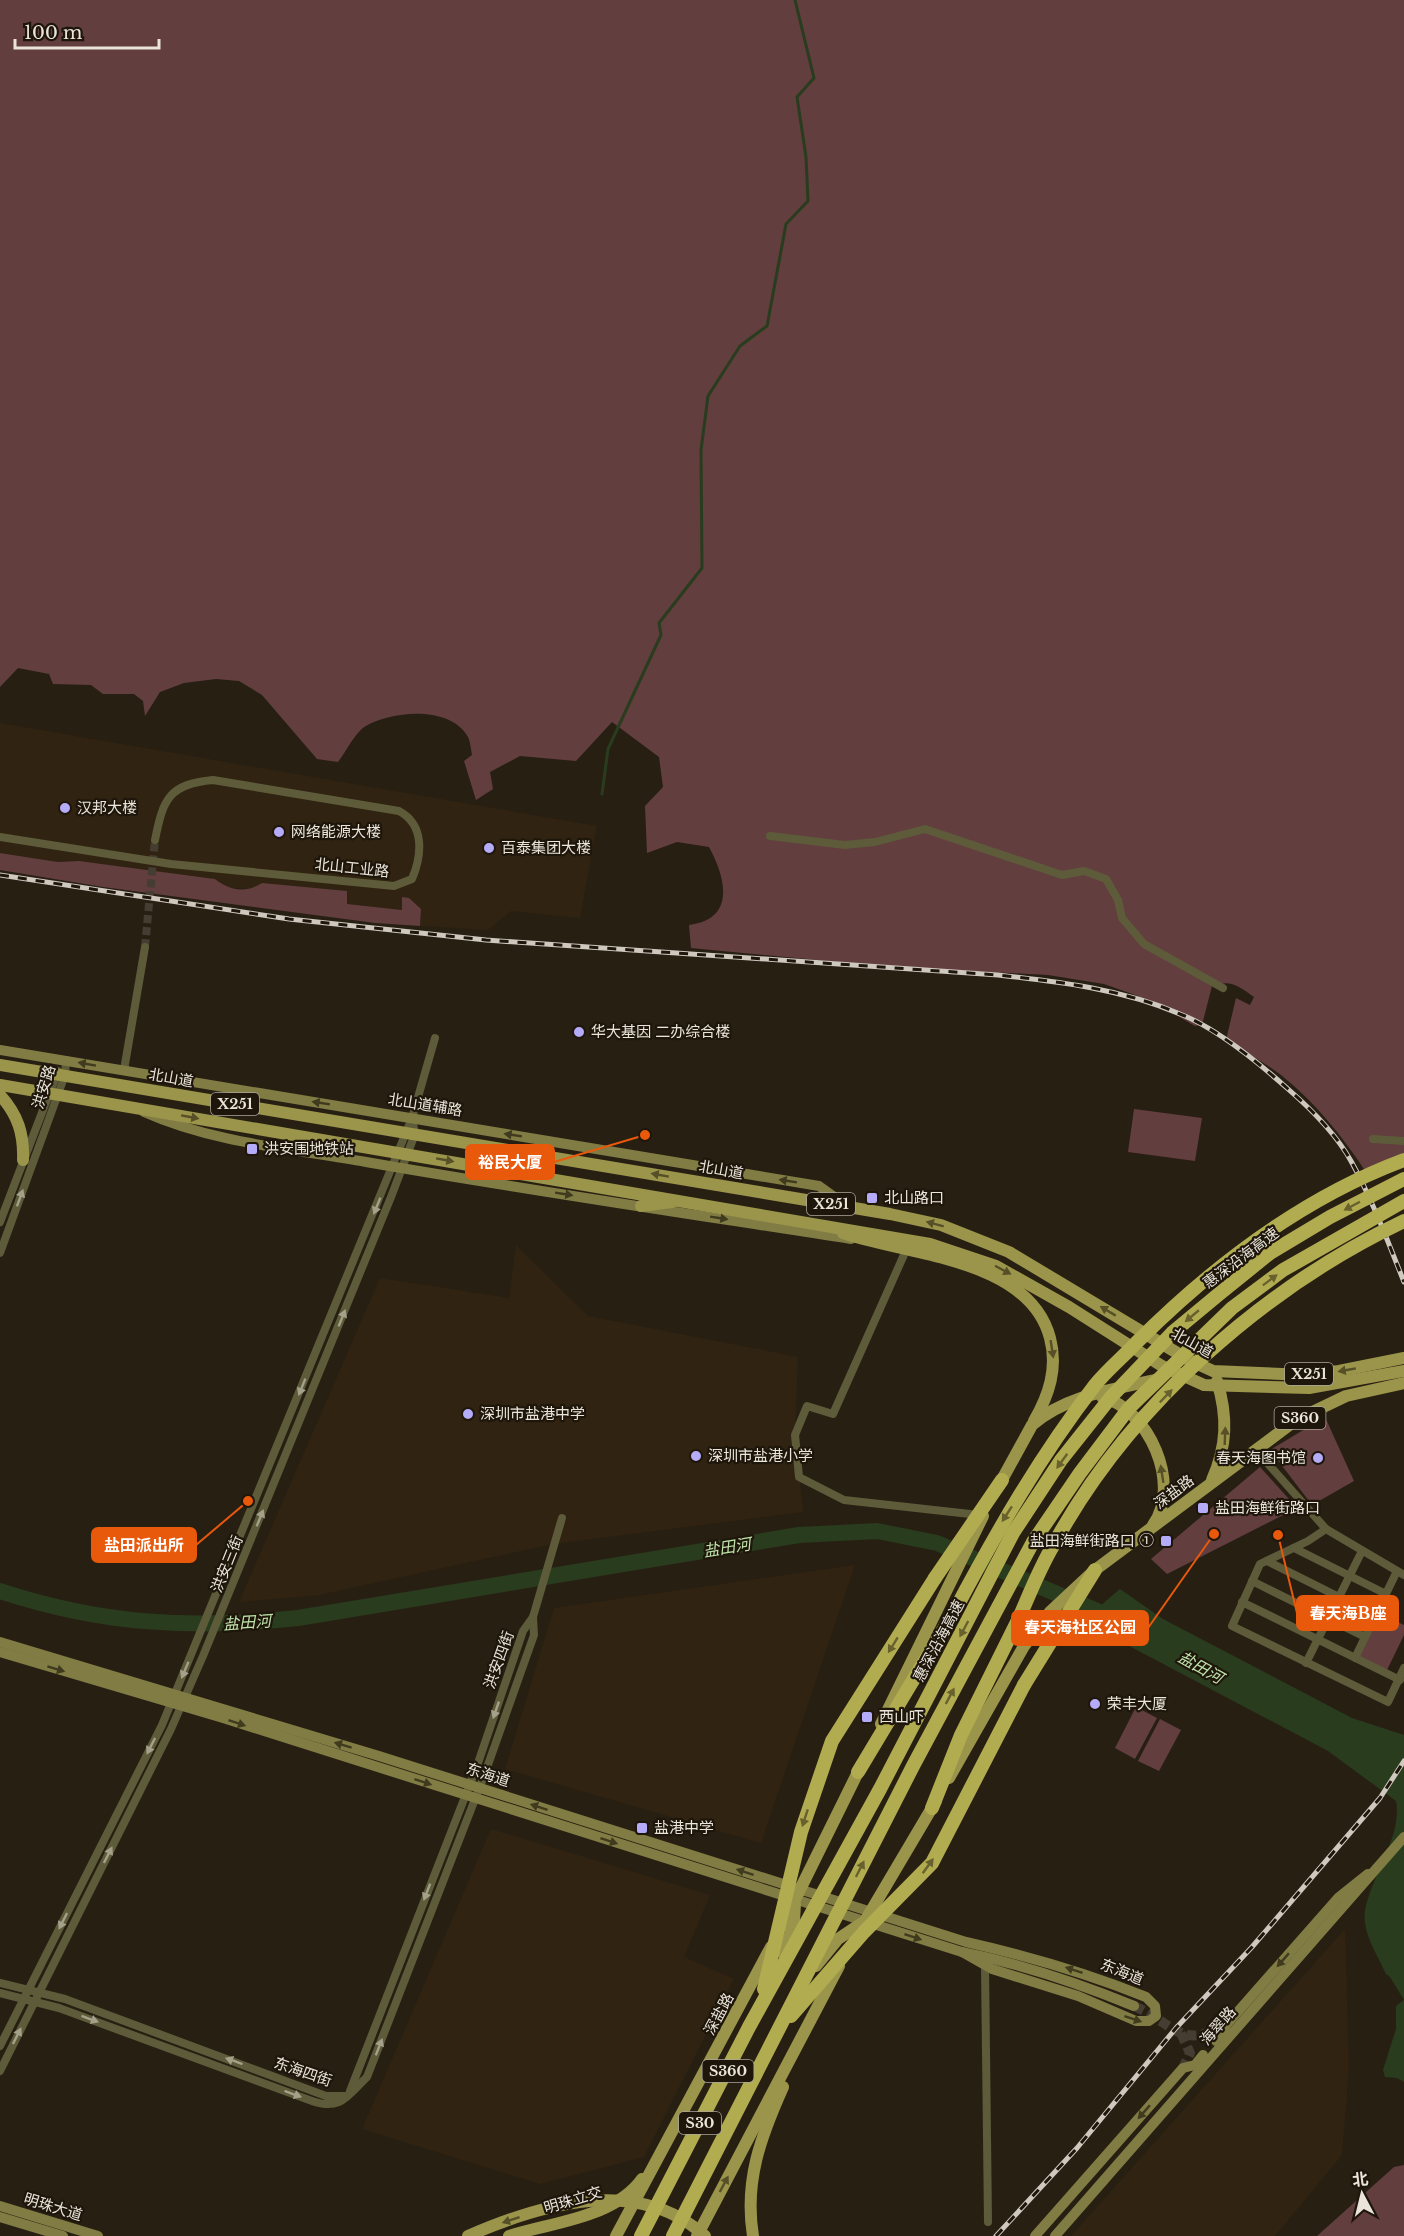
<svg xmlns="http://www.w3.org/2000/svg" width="1404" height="2236" viewBox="0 0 1404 2236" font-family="'Libre Baskerville','Noto Sans SC',serif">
  <rect width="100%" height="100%" fill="#281f13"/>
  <g fill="#302311">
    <path d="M0,723L597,826L580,918L511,911L488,930L420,926L421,909L402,910L346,904L347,891L226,888L215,879L79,861L58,862L0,853Z"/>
    <path d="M516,1245L588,1316L798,1357L795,1435L803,1512L553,1544L319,1595L239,1602L380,1278L509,1298Z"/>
    <path d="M855,1565L761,1843L505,1769L554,1608Z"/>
    <path d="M491,1829L710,1895L684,1957L734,1979L644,2157L540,2184L362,2129Z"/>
    <path d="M1345,1929L1349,2068L1342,2155L1275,2236H1071Z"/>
  </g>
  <g fill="#623e3f">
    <path d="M0,0H1404V1155L1366,1172C1342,1136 1315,1102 1281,1075C1264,1062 1244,1052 1226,1040L1236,998L1250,1005L1254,997C1239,986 1230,979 1212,986L1202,1025L1195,1026L1152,1001L1104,984L1048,975L881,966L691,948L689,925C736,919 726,878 709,847L677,842L647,853L645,806L663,787L659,757L612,722L576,761L520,756L490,772L493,789L476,800L464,761L472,755C471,749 470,741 468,737C450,705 392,711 366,726C355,732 346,752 338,762L317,759L262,695L239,681L216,679L184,683L160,692L145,716L143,701L134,694H103L91,685L53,684L49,674L18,668L0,687Z"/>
    <path d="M0,853L58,862L79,861L215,879C230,891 246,893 262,883L347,891V904L402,910V897L409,898L421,909L420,926L375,923L103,887L0,870Z"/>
    <path d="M1134,1109L1202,1118L1195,1161L1128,1152Z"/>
    <path d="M1325,1417L1354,1481L1312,1505L1270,1450Z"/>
    <path d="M1260,1467L1297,1508L1167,1574L1151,1559Z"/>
    <path d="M1380,1614L1404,1625V1635L1387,1670L1359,1657Z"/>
    <path d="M1136,1707L1157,1718L1135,1759L1115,1748Z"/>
    <path d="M1160,1719L1181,1730L1159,1771L1138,1761Z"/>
    <path d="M1404,2165V2236H1317L1394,2167Z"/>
  </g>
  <path fill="#293c1e" d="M1120,1589L1163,1619L1352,1718L1404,1735V2082L1397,2078L1385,2077L1383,2070L1396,2029V2006L1404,2000L1390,1977L1386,1974C1379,1958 1367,1940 1365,1923C1360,1891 1404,1840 1396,1801L1328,1751L1082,1621Z"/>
  <path fill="#281f13" d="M1121,1586L1082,1624L1079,1623L1080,1619Z"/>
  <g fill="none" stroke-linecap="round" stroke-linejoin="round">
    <path stroke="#293c1e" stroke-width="3" d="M602,794L608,749L661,635L659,623L702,568L701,450L708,396L740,346L767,326L786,224L808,201L806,157L797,97L814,78L795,0"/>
    <path stroke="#293c1e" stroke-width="16" d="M0,1591C104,1625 191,1629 298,1618L799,1535L877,1531L937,1543L1114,1618"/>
    <path stroke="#453d31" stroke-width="8" stroke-dasharray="8 4" stroke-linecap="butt" d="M145,947L155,840"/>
    <g stroke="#453d31" stroke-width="10" stroke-dasharray="10 5" stroke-linecap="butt">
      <path d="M1134,2006C1175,2024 1181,2051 1227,2024"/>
      <path d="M1181,2033L1190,2053L1183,2068"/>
    </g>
    <g stroke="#5d5b39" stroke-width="8">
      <path d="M770,836L845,845L875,842L925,829L1062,875L1084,871L1106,879L1118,900L1122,918L1144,944L1223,988"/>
      <path d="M0,837L171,864L394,886L412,879C422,855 425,825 399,811L213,780C169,784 163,799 155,840"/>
      <path d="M124,1070L145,947"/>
      <path d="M1373,1139L1404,1141"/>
      <path d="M0,1222L58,1071"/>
      <path d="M907,1248L833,1414L807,1406L795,1435L799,1477L844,1500L979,1515"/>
      <path d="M0,1253L65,1075L66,1060"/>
      <path d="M1255,1449L1326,1529L1404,1575"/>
      <path d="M1326,1529L1308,1541L1260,1564L1232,1626L1388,1702L1404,1668"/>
      <path d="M1294,1548L1386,1594"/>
      <path d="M1267,1561L1375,1615"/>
      <path d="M1252,1581L1365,1637"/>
      <path d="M1242,1602L1400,1680"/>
      <path d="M1355,1658L1397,1571"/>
      <path d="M1306,1663L1362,1551"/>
      <path d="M985,1966L988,2222"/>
      <path d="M0,1983L65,1999L326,2096H347"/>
      <path d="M0,1993L59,2008L312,2101C341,2111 347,2096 367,2077L484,1776L534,1635L533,1617"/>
      <path d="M0,2046L162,1725L412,1118L435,1038"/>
      <path d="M0,2071L171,1729L203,1656L391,1197L415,1134L412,1118"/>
      <path d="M350,2091L477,1766L523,1631L533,1617L562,1518"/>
    </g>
    <g stroke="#807c43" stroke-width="10">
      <path d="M0,1050L819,1186L833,1196L837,1205"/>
      <path d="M144,1112C213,1143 293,1149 366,1162C527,1190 690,1214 851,1239"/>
      <path d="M0,1642L379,1756L966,1942C1028,1956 1087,1973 1146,1997L1155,2006L1156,2016L1149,2021H1136L1078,1996L992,1969L962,1952"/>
      <path d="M0,1652L223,1718L962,1952C1022,1964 1078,1983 1134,2006"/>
      <path d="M1216,2041L1227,2024L1338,1898L1368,1874"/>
      <path d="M0,2206L98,2236"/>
      <path d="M0,2217L63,2236"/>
      <path d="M1035,2236L1183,2068L1195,2065L1203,2055"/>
      <path d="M1055,2236L1404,1837"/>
    </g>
    <g stroke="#9a954a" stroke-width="12">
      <path d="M0,1065L890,1214L941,1225L1009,1252L1189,1360L1213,1371L1306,1375L1339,1371L1404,1358"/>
      <path d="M0,1085L930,1244L996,1266L1069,1307L1162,1366L1204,1385L1309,1388L1404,1371"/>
      <path d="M0,1095C18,1115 24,1134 23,1160"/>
      <path d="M641,1206L672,1202"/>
      <path d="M843,1233C907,1255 1029,1258 1050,1338C1058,1368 1049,1395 1034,1421"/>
      <path d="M1102,1397C1149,1409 1182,1485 1153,1525"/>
      <path d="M1212,1480C1227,1446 1228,1417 1217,1381"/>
      <path d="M998,1487L1032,1425C1066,1395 1116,1389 1159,1379"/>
      <path d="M881,1724L983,1516"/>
      <path d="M949,1778L1024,1646L1050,1612L1095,1570L1296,1420L1346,1396L1404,1383"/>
      <path d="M782,1926L862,1764"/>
      <path d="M855,1938L936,1801"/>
      <path d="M784,1954L794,1921L795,1904"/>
      <path d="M816,1966L838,1939L862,1923"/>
      <path d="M509,2236C552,2222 614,2218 642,2179"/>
      <path d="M616,2236L771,1947"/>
      <path d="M697,2236L839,1966"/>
      <path d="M753,2236C744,2181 761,2136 783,2087"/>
    </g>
    <g stroke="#b2ac50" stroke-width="14">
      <path d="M935,1578L1002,1480"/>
      <path d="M1024,1685L1095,1570"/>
      <path d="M858,1772L954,1612"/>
      <path d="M932,1808L961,1735L1019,1618"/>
    </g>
    <defs>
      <g id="rail">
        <path d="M0,875L289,919L486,940L998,975C1061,982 1122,989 1180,1014C1216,1028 1260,1064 1288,1089C1311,1109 1336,1134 1351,1161C1372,1199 1388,1242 1404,1282"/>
        <path d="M996,2236L1077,2148L1176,2028L1252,1947L1380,1798L1404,1761"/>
      </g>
    </defs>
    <use href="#rail" stroke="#cfc8bf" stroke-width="5"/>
    <use href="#rail" stroke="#1e160a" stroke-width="3" stroke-dasharray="9" stroke-linecap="butt"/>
    <path stroke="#9a954a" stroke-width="12" d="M468,2236C541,2204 638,2175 705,2236"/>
    <g stroke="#b2ac50" stroke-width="14">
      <path d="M954,1612C996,1533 1040,1456 1095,1385C1107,1370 1123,1357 1136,1343C1212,1267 1302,1198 1404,1160"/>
      <path d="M1019,1618C1030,1593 1040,1567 1054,1544C1129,1406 1263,1288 1404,1221"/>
      <path d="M764,1989L801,1832L832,1741L935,1578"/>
      <path d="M791,2016L864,1932L932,1863L1024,1685"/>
      <path d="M641,2236L749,2027L880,1789L1013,1533L1061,1460L1111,1397L1172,1333L1219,1294L1270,1253L1330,1217L1404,1179"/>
      <path d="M673,2236L913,1766L1033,1542L1080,1473L1129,1408L1232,1308L1283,1270L1404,1201"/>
    </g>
  </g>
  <defs><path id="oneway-solid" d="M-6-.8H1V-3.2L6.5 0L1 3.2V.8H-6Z" transform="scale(1.5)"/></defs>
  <g fill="#403a1e">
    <use href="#oneway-solid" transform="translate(87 1064) rotate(-170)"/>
    <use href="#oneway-solid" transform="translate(321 1103) rotate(-171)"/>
    <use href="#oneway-solid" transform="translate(513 1135) rotate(-171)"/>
    <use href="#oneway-solid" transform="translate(788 1181) rotate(-171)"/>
    <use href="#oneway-solid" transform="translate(564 1194) rotate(9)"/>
    <use href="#oneway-solid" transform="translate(719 1218) rotate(9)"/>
    <use href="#oneway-solid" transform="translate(56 1669) rotate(17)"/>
    <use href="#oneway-solid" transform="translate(237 1723) rotate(18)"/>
    <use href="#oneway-solid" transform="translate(343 1745) rotate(-163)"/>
    <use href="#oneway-solid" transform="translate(423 1782) rotate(18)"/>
    <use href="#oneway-solid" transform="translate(539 1807) rotate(-162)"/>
    <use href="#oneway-solid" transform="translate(609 1841) rotate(18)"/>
    <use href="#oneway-solid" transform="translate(745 1872) rotate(-162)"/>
    <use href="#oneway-solid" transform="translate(913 1937) rotate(18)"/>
    <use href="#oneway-solid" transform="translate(1283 1960) rotate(131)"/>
    <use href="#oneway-solid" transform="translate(1074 1970) rotate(-162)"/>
    <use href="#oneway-solid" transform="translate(1133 2019) rotate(18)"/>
    <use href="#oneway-solid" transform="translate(1144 2112) rotate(131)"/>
  </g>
  <g fill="#564f27">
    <use href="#oneway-solid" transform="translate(190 1117) rotate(10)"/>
    <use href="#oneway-solid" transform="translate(445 1160) rotate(10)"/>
    <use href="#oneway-solid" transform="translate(660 1175) rotate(-170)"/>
    <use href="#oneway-solid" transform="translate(935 1224) rotate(-165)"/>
    <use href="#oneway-solid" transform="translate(1003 1270) rotate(28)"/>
    <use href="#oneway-solid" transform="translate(1108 1311) rotate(-149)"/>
    <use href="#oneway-solid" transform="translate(1052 1349) rotate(81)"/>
    <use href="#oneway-solid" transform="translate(1347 1370) rotate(170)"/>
    <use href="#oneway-solid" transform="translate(1225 1436) rotate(-88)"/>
    <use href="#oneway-solid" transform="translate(1162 1474) rotate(-99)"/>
    <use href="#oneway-solid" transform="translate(724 2184) rotate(-62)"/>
    <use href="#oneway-solid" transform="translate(511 2220) rotate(162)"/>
  </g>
  <g fill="#a4a08a">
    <use href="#oneway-solid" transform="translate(20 1198) rotate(-70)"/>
    <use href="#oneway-solid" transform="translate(377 1206) rotate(112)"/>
    <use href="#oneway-solid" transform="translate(342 1318) rotate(-68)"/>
    <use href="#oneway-solid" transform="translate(302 1387) rotate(112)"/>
    <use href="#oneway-solid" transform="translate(260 1518) rotate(-68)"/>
    <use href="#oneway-solid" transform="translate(185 1670) rotate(113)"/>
    <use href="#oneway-solid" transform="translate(496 1710) rotate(109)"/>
    <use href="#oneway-solid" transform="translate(151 1746) rotate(117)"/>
    <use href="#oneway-solid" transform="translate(108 1855) rotate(-63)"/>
    <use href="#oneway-solid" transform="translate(427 1892) rotate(111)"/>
    <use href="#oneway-solid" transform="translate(63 1921) rotate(117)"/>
    <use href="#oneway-solid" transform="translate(90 2019) rotate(20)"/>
    <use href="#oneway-solid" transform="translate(17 2036) rotate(-63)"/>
    <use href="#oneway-solid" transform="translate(379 2047) rotate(-69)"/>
    <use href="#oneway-solid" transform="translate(234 2061) rotate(-160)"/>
    <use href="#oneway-solid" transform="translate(293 2094) rotate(20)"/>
  </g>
  <g fill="#68612d">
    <use href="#oneway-solid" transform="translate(1352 1206) rotate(152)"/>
    <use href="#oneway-solid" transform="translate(1270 1280) rotate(-37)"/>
    <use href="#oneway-solid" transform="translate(1192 1316) rotate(140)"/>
    <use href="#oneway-solid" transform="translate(1166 1396) rotate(-46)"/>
    <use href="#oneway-solid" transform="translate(1062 1461) rotate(126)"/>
    <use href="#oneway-solid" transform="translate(1007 1514) rotate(123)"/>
    <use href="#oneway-solid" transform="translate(964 1629) rotate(118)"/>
    <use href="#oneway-solid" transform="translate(893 1645) rotate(122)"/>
    <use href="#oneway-solid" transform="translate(950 1696) rotate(-62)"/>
    <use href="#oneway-solid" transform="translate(805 1818) rotate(108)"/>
    <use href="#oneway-solid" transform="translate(928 1866) rotate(-54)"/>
    <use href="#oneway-solid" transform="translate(860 1869) rotate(-63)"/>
  </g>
  <g fill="#b4acf9" stroke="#1e160a" stroke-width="2">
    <circle cx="65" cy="808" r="6"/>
    <circle cx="279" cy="832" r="6"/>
    <circle cx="489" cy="848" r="6"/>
    <circle cx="579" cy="1032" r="6"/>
    <rect x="246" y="1143" width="12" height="12" rx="3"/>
    <rect x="866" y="1192" width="12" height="12" rx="3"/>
    <circle cx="468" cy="1414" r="6"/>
    <circle cx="696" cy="1456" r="6"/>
    <circle cx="1318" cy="1458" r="6"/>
    <rect x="1197" y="1502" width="12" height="12" rx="3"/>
    <rect x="1160" y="1535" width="12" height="12" rx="3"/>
    <circle cx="1095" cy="1704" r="6"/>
    <rect x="861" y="1711" width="12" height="12" rx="3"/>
    <rect x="636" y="1822" width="12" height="12" rx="3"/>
  </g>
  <g text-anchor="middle" stroke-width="4.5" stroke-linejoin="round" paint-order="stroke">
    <g fill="#1e160a" stroke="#ada69c" stroke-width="1.5">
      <rect x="211" y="1093" width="48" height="22" rx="4.5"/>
      <rect x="807" y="1193" width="48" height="22" rx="4.5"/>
      <rect x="1285" y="1363" width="48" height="22" rx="4.5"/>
      <rect x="1274.5" y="1407" width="51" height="22" rx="4.5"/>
      <rect x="702.5" y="2060" width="51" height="22" rx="4.5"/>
      <rect x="679" y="2112" width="42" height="22" rx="4.5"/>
    </g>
    <g font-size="14" font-weight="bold" fill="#eae4db">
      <text x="235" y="1109">X251</text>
      <text x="831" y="1209">X251</text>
      <text x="1309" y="1379">X251</text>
      <text x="1300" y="1423">S360</text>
      <text x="728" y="2076">S360</text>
      <text x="700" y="2128">S30</text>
    </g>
    <g font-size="15" fill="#eae4db" stroke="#1e160a" text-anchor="start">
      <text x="77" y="813">汉邦大楼</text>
      <text x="291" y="837">网络能源大楼</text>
      <text x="501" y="853">百泰集团大楼</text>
      <text x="591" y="1037">华大基因 二办综合楼</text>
      <text x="264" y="1154">洪安围地铁站</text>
      <text x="884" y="1203">北山路口</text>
      <text x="480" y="1419">深圳市盐港中学</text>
      <text x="708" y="1461">深圳市盐港小学</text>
      <text x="1306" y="1463" text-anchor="end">春天海图书馆</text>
      <text x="1215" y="1513">盐田海鲜街路口</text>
      <text x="1154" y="1546" text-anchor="end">盐田海鲜街路口 ①</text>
      <text x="1107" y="1709">荣丰大厦</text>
      <text x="879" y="1722">西山吓</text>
      <text x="654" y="1833">盐港中学</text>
    </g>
    <g font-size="15" fill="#eae4db" stroke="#1e160a">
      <text transform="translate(352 868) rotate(6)" y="5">北山工业路</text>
      <text transform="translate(171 1078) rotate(10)" y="5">北山道</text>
      <text transform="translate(44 1087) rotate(-73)" y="5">洪安路</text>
      <text transform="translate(425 1105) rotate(9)" y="5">北山道辅路</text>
      <text transform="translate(721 1170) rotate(10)" y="5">北山道</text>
      <text transform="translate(1241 1258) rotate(-37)" y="5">惠深沿海高速</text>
      <text transform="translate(1192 1343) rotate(29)" y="5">北山道</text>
      <text transform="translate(1174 1492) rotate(-37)" y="5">深盐路</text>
      <text transform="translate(227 1564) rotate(-68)" y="5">洪安三街</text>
      <text transform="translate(939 1641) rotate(-62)" y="5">惠深沿海高速</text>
      <text transform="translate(499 1660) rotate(-70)" y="5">洪安四街</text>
      <text transform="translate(488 1775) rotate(18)" y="5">东海道</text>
      <text transform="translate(1122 1972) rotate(22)" y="5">东海道</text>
      <text transform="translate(719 2014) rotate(-62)" y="5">深盐路</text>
      <text transform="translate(1218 2026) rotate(-49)" y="5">海翠路</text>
      <text transform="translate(303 2072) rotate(19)" y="5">东海四街</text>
      <text transform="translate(573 2200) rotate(-17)" y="5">明珠立交</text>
      <text transform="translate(53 2207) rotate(17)" y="5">明珠大道</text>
    </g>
    <g font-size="16" font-style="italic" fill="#bee3ab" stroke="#1e160a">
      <text transform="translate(727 1547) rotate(-9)" y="6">盐田河</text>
      <text transform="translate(247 1622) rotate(-4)" y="6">盐田河</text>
      <text transform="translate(1201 1667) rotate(29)" y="6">盐田河</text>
    </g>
  </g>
  <path fill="none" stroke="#e8590c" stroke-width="2" d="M645 1135L554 1162M248 1501L196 1545M1278 1535L1297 1613M1214 1534L1148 1628"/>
  <g fill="#e8590c" stroke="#1e160a" stroke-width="2">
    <circle cx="645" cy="1135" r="6"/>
    <circle cx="248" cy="1501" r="6"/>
    <circle cx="1278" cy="1535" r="6"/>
    <circle cx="1214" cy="1534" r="6"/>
  </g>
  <g fill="#e8590c" stroke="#e8590c" stroke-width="2">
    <rect x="466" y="1145" width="88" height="34" rx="6"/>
    <rect x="92" y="1528" width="104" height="34" rx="6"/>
    <rect x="1297" y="1596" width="101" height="34" rx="6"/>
    <rect x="1012" y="1611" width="136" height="34" rx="6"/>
  </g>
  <g font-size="16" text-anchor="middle" font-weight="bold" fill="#fff">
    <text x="510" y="1168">裕民大厦</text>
    <text x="144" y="1551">盐田派出所</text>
    <text x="1348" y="1619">春天海B座</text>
    <text x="1080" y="1633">春天海社区公园</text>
  </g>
  <g transform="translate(1362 2194) rotate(353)" stroke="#1e160a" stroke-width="4.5" paint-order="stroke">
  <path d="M0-4.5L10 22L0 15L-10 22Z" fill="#eae4db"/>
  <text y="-9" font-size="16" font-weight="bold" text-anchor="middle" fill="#eae4db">北</text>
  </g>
  <path d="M15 39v9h144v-9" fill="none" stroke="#eae4db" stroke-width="3"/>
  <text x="24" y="39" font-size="18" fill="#eae4db" stroke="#1e160a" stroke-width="4.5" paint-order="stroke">100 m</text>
</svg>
